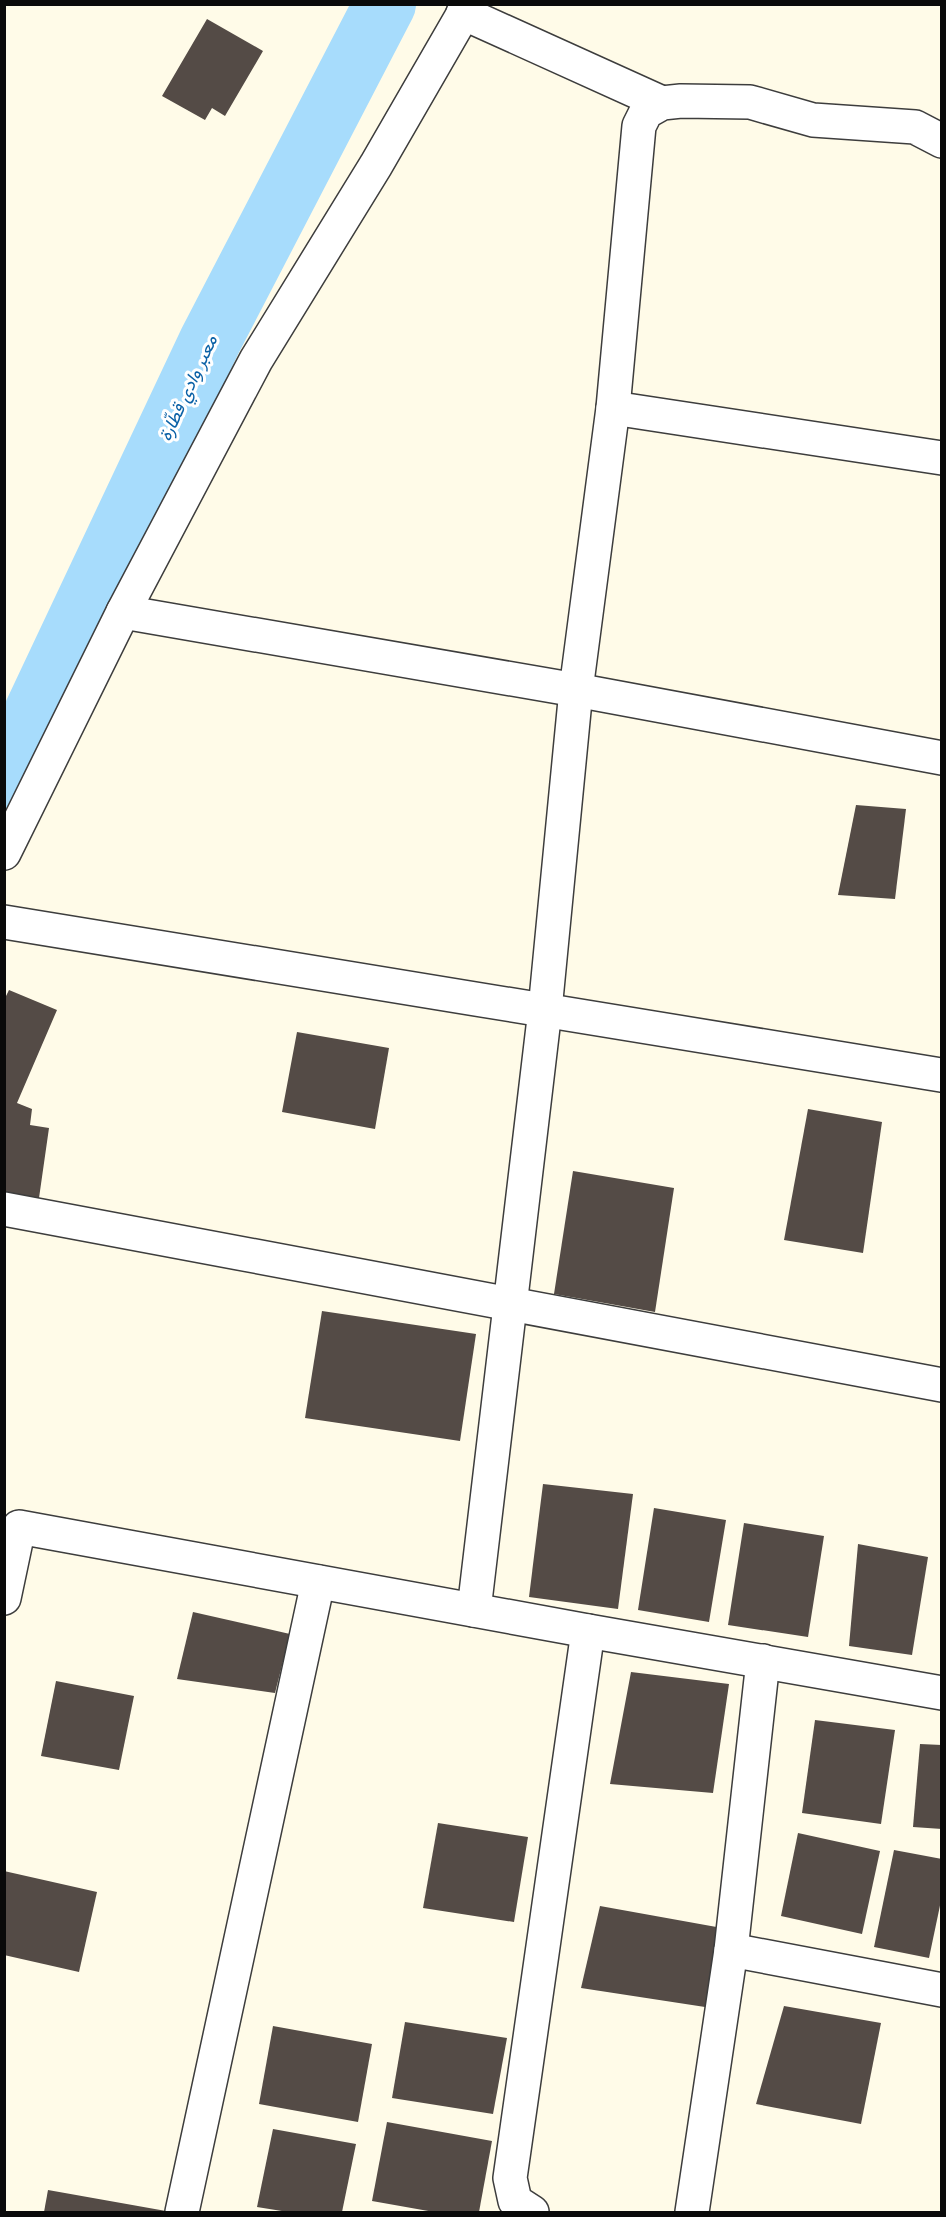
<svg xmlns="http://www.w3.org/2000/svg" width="946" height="2217" viewBox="0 0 946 2217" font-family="'Playfair Display',Vazirmatn,serif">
  <rect width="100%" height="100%" fill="#fffbe8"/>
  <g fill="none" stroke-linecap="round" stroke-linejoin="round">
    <path stroke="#a7dcfc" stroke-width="62" d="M4,778L210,341L385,4"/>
  </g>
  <g fill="#544b46">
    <path d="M207,19L263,51L225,116L212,108L205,120L162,96Z"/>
    <path d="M856,805L906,809L895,899L838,895Z"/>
    <path d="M9,990L57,1010L17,1103L32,1109L30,1125L49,1128L39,1198L4,1193V1000Z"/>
    <path d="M297,1032L389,1048L375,1129L282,1112Z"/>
    <path d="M808,1109L882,1122L863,1253L784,1240Z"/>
    <path d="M573,1171L674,1188L655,1312L554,1294Z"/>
    <path d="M322,1311L476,1334L460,1441L305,1418Z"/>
    <path d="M543,1484L633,1494L618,1609L529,1597Z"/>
    <path d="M654,1508L726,1520L709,1622L638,1610Z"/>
    <path d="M744,1523L824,1536L808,1637L728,1625Z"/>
    <path d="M858,1544L928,1557L912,1655L849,1646Z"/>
    <path d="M193,1612L290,1634L275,1693L177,1679Z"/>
    <path d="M631,1672L729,1684L713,1793L610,1784Z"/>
    <path d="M56,1681L134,1696L119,1770L41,1756Z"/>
    <path d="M815,1720L895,1730L881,1824L802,1813Z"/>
    <path d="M920,1744L942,1745V1829L913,1827Z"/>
    <path d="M438,1823L528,1837L514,1922L423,1908Z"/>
    <path d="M798,1833L880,1851L862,1934L781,1916Z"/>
    <path d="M894,1850L942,1859V1896L929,1958L874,1947Z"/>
    <path d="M4,1871L97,1892L79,1972L4,1955Z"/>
    <path d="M600,1906L722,1928L705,2007L581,1988Z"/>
    <path d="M784,2006L881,2023L861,2124L756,2104Z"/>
    <path d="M405,2022L507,2038L493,2114L392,2098Z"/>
    <path d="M273,2026L372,2044L358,2122L259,2104Z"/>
    <path d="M387,2122L492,2141L479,2212H434L372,2201Z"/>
    <path d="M273,2129L356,2144L342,2212H288L257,2207Z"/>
    <path d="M48,2190L166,2211L165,2212H44Z"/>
  </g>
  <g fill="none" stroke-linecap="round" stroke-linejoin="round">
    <defs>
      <g id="minor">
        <path d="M463,13L662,103"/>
        <path d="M613,408L942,458"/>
        <path d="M123,612L576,690L942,758"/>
        <path d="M4,853L123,612L256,360L376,165L469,4"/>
        <path d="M4,922L941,1075"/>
        <path d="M4,1209L942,1385"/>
        <path d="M4,1598L19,1527L588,1631L942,1693"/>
        <path d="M474,1610L545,1010L576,690L613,408L639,126L646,112L662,103L681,101L750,102L813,120L915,127L942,141"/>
        <path d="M731,1950L942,1990"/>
        <path d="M182,2212L318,1582"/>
        <path d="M532,2212L515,2201L510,2178L588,1631"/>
        <path d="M692,2212L731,1950L763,1661"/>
      </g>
    </defs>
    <use href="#minor" stroke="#3d3d3d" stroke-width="36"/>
    <use href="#minor" stroke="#fff" stroke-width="33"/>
  </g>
  <g text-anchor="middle" stroke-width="6" stroke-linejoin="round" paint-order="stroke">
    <g font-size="18" font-style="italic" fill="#0a61a6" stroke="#fff">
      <text transform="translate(188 388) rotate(-65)" y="6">معبر وادي قطّارة</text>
    </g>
  </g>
  <rect width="946" height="2217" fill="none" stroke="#0a0a0a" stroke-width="12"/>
</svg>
